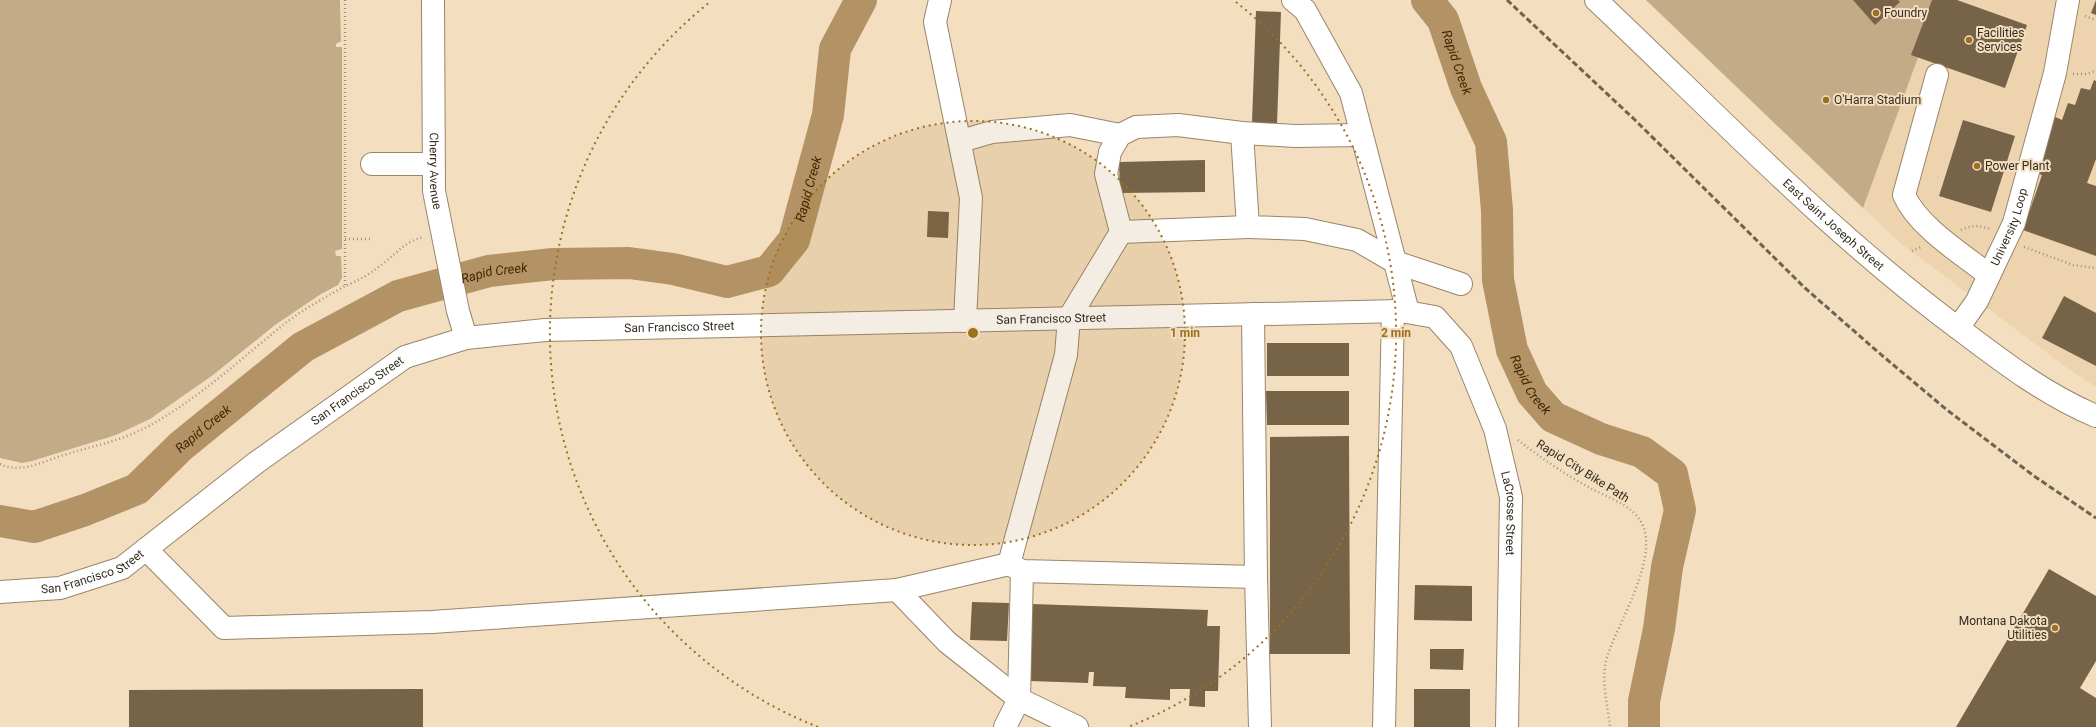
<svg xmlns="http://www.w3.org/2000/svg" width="2096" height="727" viewBox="0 0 2096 727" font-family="Roboto,sans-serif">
  <rect width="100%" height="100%" fill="#f4dec0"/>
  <path fill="#edd4af" d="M1646,0H2096V387L2063,365L1899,242Z"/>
  <g fill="#c4ab88">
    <path d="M0,0H340L341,41L336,44V47H342V249L335,251L336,256H341L342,278L338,285L321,294L275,325L213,375L150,419L116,435L32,461L22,463L0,458Z"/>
    <path d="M1646,0H1939L1863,208Z"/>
  </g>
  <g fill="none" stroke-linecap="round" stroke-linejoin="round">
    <g stroke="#b39365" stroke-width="32">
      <path id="s1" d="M1427,0L1443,20L1466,88L1491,142L1497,210L1498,280L1512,350L1532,393L1553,417L1601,439L1642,452L1672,474L1680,510L1667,567L1659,629L1644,701V727"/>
      <path id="s2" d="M0,521L34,527L85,510L137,489L181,446L303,347L398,296L489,271L553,264L629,263L673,269L727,282L769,271L794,240L828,115L835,49L861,0"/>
    </g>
  </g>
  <g fill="#766348">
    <path d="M1853,0H1898L1900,2L1875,25Z"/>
    <path d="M1932,0H1957L2027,25L2005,88L1911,55Z"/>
    <path d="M2096,0V15L2091,13Z"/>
    <path d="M1256,11L1281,12L1277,124L1252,123Z"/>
    <path d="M2094,80L2096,81V159L2087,183L2096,186V256L2023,230L2042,175L2033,172L2053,116L2062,120L2068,103L2075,105L2081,88L2090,90Z"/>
    <path d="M1963,120L2015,136L1991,212L1939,196Z"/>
    <path d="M1205,160V192L1120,193L1119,162Z"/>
    <path d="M928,211L949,212L948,238L927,237Z"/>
    <path d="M2064,296L2096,313V366L2042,338Z"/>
    <rect x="1267" y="343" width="82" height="33"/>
    <path d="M1266,391H1349V425H1267Z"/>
    <path d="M1349,436L1350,654H1270V437Z"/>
    <path d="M2049,569L2096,596V661L2080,688L2096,698V727H1956Z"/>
    <path d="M1415,585L1472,586V621L1414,620Z"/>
    <path d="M972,602L1009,603L1007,641L970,640Z"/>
    <path d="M1032,604L1208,610L1207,626H1220L1218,691H1205V707L1189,706L1190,689H1170V700L1125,698L1126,687L1093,686L1094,672H1089L1088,683L1030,681Z"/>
    <path d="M1430,649H1464L1463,670L1430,669Z"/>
    <path d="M423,689V727H129V690Z"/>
    <rect x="1414" y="689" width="56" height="38"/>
  </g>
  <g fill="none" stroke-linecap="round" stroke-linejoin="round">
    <defs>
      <g id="minor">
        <path id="s3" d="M433,0L434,191L458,311L466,338"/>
        <path d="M940,0L935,22L971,198L965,321"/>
        <path d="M1293,0L1305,10L1351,93L1395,262L1461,284"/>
        <path d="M1937,75L1904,195C1918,227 1962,254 1989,275"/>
        <path d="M1242,133L1295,136L1361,135"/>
        <path d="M961,141L992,132L1070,125L1120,135"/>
        <path d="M372,164H433"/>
        <path d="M1121,232L1248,227"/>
        <path d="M1253,314L1256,577"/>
        <path id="s4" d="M1958,328L1977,301L2014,223L2055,73L2068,0"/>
        <path d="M146,549L224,628L432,622L897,590L1009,564L1066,355L1069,318L1121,232L1106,174L1110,152L1120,135L1136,127L1178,125L1242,133L1248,227L1305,229L1357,240L1395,262L1408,312"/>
        <path d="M1009,564L1022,571L1256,577L1260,727"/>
        <path d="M897,590L947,642L1019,699L1077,727"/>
        <path id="s5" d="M0,592L60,588L122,568L257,462L405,357L466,338L545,330L1401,311L1435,317L1461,346L1495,429L1511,497L1507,727"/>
        <path d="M1005,727L1019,699L1022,571"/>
        <path d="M1384,727L1393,311"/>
      </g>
      <g id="major">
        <path id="s6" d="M1596,0C1717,114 1832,236 1966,334C2007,365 2048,396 2096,416"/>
      </g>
    </defs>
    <use href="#minor" stroke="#99856a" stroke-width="24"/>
    <use href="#major" stroke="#99856a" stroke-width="24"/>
    <g stroke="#a2927c" stroke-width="2.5" stroke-dasharray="1 3" stroke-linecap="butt">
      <path d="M345,0V286C360,280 373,272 385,262C399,251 406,241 424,237"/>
      <path d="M2085,16L2096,20"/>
      <path d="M2073,74H2086L2096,71"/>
      <path d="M1961,230C1972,225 1979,225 1990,229"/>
      <path d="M345,239H372"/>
      <path d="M2024,247L2073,265L2096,268"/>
      <path d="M1912,251L1921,247"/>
      <path d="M1518,440C1541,458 1566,475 1592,489C1607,497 1624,502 1636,515C1668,549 1615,625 1606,661C1601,681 1608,707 1610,727"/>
      <path d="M0,464C21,474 41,462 61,456C91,446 115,443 145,428C193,403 241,359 283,325C302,310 324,298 345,286"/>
    </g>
    <use href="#minor" stroke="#fff" stroke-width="22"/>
    <use href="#major" stroke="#fff" stroke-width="22"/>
    <path stroke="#6f6352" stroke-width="3" stroke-dasharray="6 3" stroke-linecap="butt" d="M1507,0L1635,120L1805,288L1878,352L1947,410L2034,476L2096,518"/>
  </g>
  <circle cx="973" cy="333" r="212" fill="#9d6f20" fill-opacity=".12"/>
  <g fill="none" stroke="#9d6f20" stroke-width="2" stroke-dasharray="2 4">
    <circle cx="973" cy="333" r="212"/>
    <path d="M818 727A423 423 0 0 1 710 2M1236 2A423 423 0 0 1 1128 727"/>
  </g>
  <g fill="#9d6f20" stroke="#f4dec0" stroke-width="1.5">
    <circle cx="1876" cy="13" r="4"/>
    <circle cx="1969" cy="40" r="4"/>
    <circle cx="1826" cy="100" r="4"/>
    <circle cx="1977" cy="166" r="4"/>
    <circle cx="2055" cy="628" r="4"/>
  </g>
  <g text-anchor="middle" stroke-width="4" stroke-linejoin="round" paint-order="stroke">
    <g font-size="12" fill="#352d21" stroke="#f4dec0" text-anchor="start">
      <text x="1884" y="17">Foundry</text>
      <text x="1977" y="37">Facilities<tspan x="1977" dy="14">Services</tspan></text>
      <text x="1834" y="104">O'Harra Stadium</text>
      <text x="1985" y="170">Power Plant</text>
      <text x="2047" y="625" text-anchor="end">Montana Dakota<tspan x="2047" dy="14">Utilities</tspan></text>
    </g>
    <g font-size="12" fill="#352d21" stroke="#f4dec0">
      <text dy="4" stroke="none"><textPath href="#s3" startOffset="171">Cherry Avenue</textPath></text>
      <text dy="4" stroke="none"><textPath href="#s6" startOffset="327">East Saint Joseph Street</textPath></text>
      <text dy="4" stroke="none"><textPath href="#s4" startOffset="114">University Loop</textPath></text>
      <text dy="4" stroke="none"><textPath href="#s5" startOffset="1128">San Francisco Street</textPath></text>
      <text dy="4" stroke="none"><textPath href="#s5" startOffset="756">San Francisco Street</textPath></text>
      <text dy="4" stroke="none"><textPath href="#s5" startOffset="420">San Francisco Street</textPath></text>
      <text transform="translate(1583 471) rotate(32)" y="4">Rapid City Bike Path</text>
      <text dy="4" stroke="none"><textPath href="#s5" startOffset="1727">LaCrosse Street</textPath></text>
      <text dy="4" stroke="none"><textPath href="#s5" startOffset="96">San Francisco Street</textPath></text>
    </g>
    <g font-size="13" font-style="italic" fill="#3e2700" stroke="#f4dec0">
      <text dy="5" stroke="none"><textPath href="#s1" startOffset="70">Rapid Creek</textPath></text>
      <text dy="5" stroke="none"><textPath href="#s2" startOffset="942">Rapid Creek</textPath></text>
      <text dy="5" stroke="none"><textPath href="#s2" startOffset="570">Rapid Creek</textPath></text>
      <text dy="5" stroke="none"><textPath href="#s1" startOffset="406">Rapid Creek</textPath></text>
      <text dy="5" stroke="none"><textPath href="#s2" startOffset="234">Rapid Creek</textPath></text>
    </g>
  </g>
  <circle cx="973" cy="333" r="6" fill="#9d6f20" stroke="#f4dec0" stroke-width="2"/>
  <g font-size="12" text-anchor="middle" font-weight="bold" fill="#9d6f20" stroke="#f4dec0" stroke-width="4" stroke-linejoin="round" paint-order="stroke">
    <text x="1185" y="337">1 min</text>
    <text x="1396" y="337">2 min</text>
  </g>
</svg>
